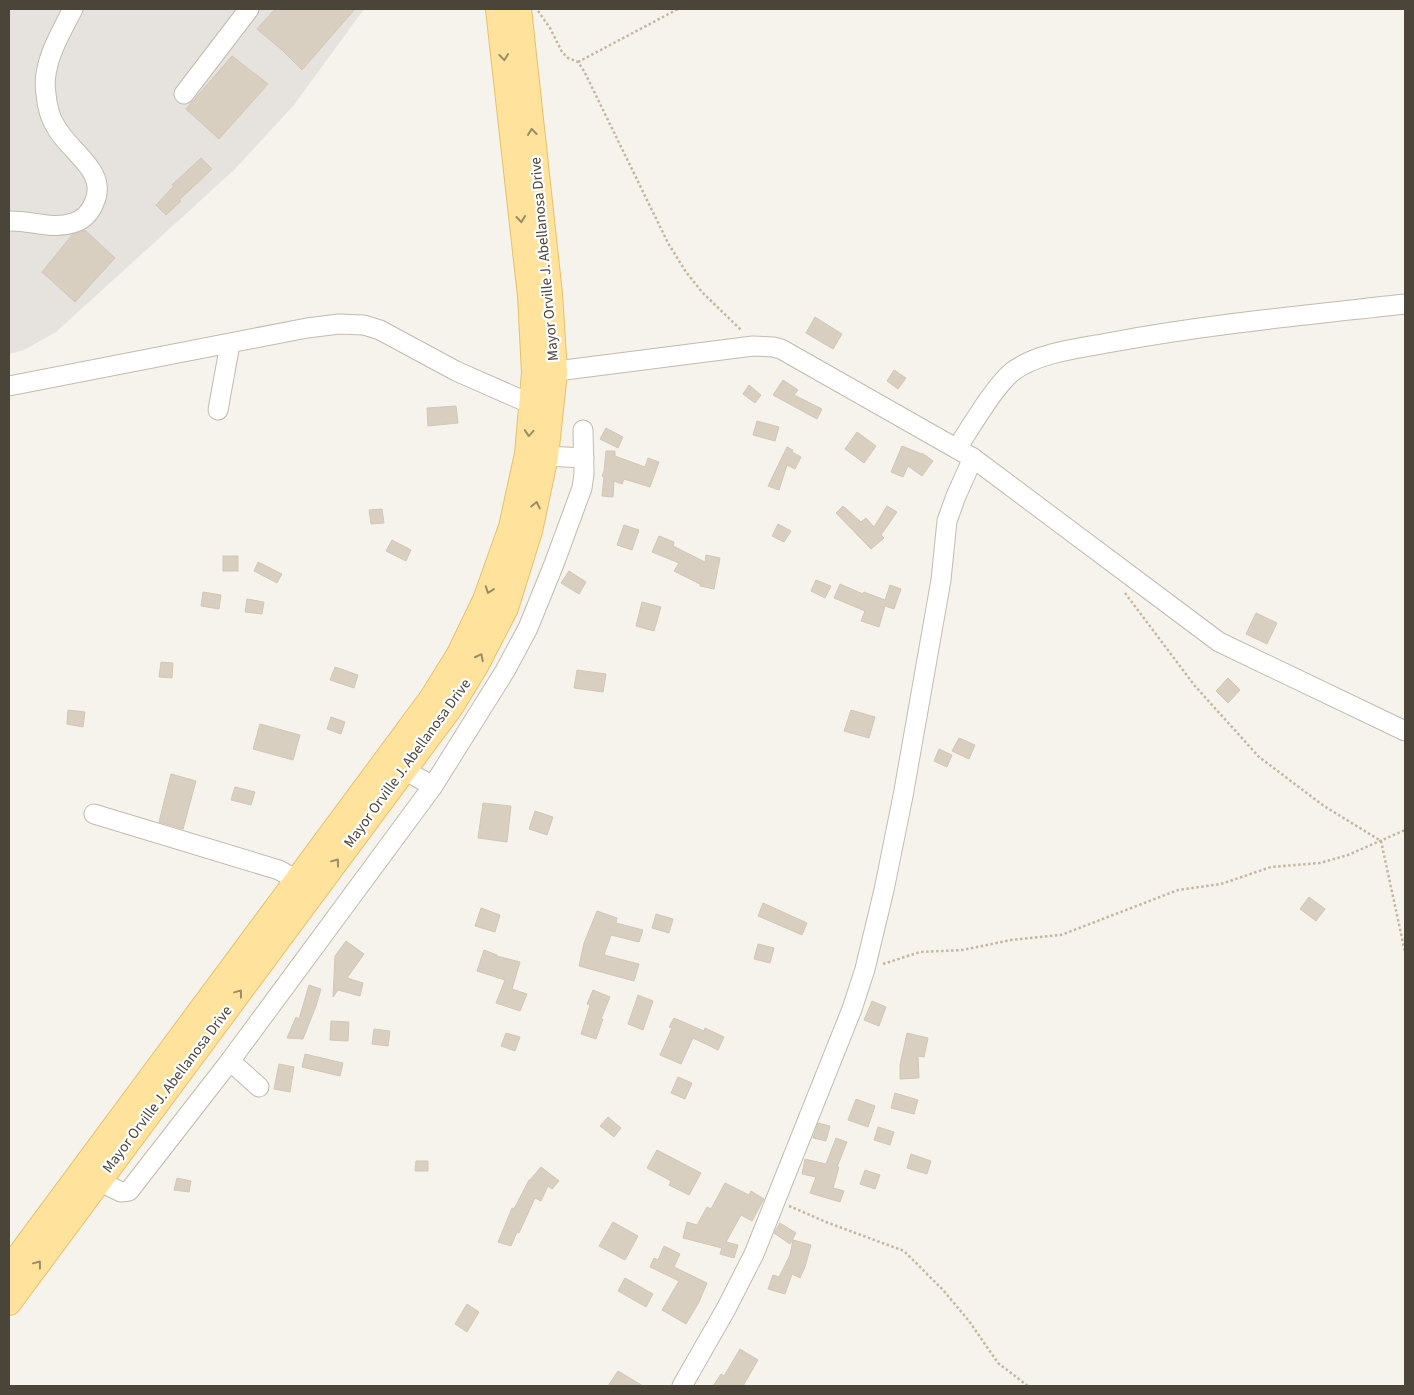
<svg xmlns="http://www.w3.org/2000/svg" width="1414" height="1395" viewBox="0 0 1414 1395" font-family="'Source Sans 3',sans-serif">
  <rect width="100%" height="100%" fill="#f6f3ec"/>
  <path fill="#e6e2dd" d="M9,9H364L294,105L234,170L56,332L24,350L9,354Z"/>
  <g fill="#d8cfc1" stroke="#d3c7b4">
    <path d="M275,9H355L302,70L282,50L257,29Z"/>
    <path d="M232,56L268,84L219,139L186,109Z"/>
    <path d="M201,158L212,169L179,200L181,201L166,215L156,205L174,186L172,185Z"/>
    <path d="M85,230L115,258L75,302L42,272L72,235Z"/>
    <path d="M815,317L842,334L833,349L806,333Z"/>
    <path d="M894,370L906,378L898,389L887,381Z"/>
    <path d="M783,380L798,390L794,395L822,409L817,419L773,395Z"/>
    <path d="M749,385L761,395L755,403L743,394Z"/>
    <path d="M456,406L458,423L428,426L427,408Z"/>
    <path d="M757,421L779,427L775,441L753,435Z"/>
    <path d="M606,428L623,437L618,448L600,439Z"/>
    <path d="M857,432L876,446L864,463L845,449Z"/>
    <path d="M902,446L922,454V453L933,461L922,476L908,466L903,477L891,472Z"/>
    <path d="M787,447L793,450L792,452L801,457L795,469L787,465L779,490L768,486Z"/>
    <path d="M606,451H615V456L645,467L648,458L659,462L650,487L624,479L622,484L614,481L613,497L602,496L604,477L602,476L604,471Z"/>
    <path d="M843,506L861,522L866,518L874,527L887,506L897,512L881,535L884,538L871,549L836,513Z"/>
    <path d="M382,509L384,523L371,524L369,510Z"/>
    <path d="M778,524L791,531L784,542L772,536Z"/>
    <path d="M624,525L639,530L632,550L617,545Z"/>
    <path d="M659,536L674,542L673,546L705,562L706,555L720,558L714,589L700,586V584L674,571L679,563L652,552Z"/>
    <path d="M392,540L411,550L406,561L386,551Z"/>
    <rect x="223" y="556" width="15" height="15"/>
    <path d="M258,562L282,574L277,583L254,571Z"/>
    <path d="M569,571L586,582L579,594L561,583Z"/>
    <path d="M816,580L831,586L825,598L811,591Z"/>
    <path d="M840,584L863,594L864,592L885,600L890,585L901,589L894,609L885,606L879,627L861,621L865,611L834,598Z"/>
    <path d="M203,592L221,595L219,609L201,606Z"/>
    <path d="M247,599L264,602L262,614L245,612Z"/>
    <path d="M642,602L661,607L654,631L636,626Z"/>
    <path d="M1256,613L1277,623L1267,644L1246,634Z"/>
    <path d="M161,662L173,663L172,678L159,677Z"/>
    <path d="M335,667L358,675L354,688L330,680Z"/>
    <path d="M577,670L606,674L603,692L574,688Z"/>
    <path d="M1228,678L1240,690L1228,703L1216,691Z"/>
    <path d="M68,710L85,712L83,727L67,724Z"/>
    <path d="M851,710L875,717L869,738L844,731Z"/>
    <path d="M331,717L345,722L341,734L327,729Z"/>
    <path d="M260,724L300,735L293,760L253,749Z"/>
    <path d="M959,738L975,745L969,759L952,751Z"/>
    <path d="M939,749L952,755L947,767L934,761Z"/>
    <path d="M171,774L196,781L183,829L159,822Z"/>
    <path d="M235,787L255,792L251,805L231,800Z"/>
    <path d="M483,803L511,806L507,842L478,838Z"/>
    <path d="M535,811L553,817L547,835L529,829Z"/>
    <path d="M1309,897L1325,909L1316,921L1300,909Z"/>
    <path d="M763,903L807,923L802,935L758,916Z"/>
    <path d="M481,908L500,915L495,932L475,926Z"/>
    <path d="M597,911L617,918L616,923L643,930L639,942L611,935L604,955L639,964L634,981L579,966L584,943Z"/>
    <path d="M656,914L673,919L669,933L652,928Z"/>
    <path d="M346,941L364,954L347,978L363,983L360,996L338,990L333,997L335,956Z"/>
    <path d="M758,944L774,948L770,963L754,959Z"/>
    <path d="M484,950L497,955V956L520,962L512,989L527,994L520,1011L496,1003L505,980L477,971Z"/>
    <path d="M309,985L321,989L316,1006L303,1039L287,1038L296,1017L299,1019Z"/>
    <path d="M593,990L610,997L601,1019H603L596,1039L581,1034L590,1005L587,1004Z"/>
    <path d="M638,995L653,1001L643,1030L628,1024Z"/>
    <path d="M872,1001L886,1007L879,1026L864,1020Z"/>
    <path d="M674,1018L704,1031L705,1028L724,1037L718,1050L693,1038L681,1064L660,1055L672,1028L669,1027Z"/>
    <path d="M331,1021L349,1022L348,1041L330,1040Z"/>
    <path d="M374,1029L390,1031L388,1046L372,1044Z"/>
    <path d="M506,1033L520,1037L515,1051L501,1046Z"/>
    <path d="M907,1033L928,1038L924,1057L918,1056L919,1078L900,1079V1065Z"/>
    <path d="M305,1054L343,1063L340,1076L302,1067Z"/>
    <path d="M279,1064L294,1067L290,1092L274,1089Z"/>
    <path d="M678,1077L692,1083L685,1099L671,1093Z"/>
    <path d="M895,1093L918,1100L914,1114L891,1108Z"/>
    <path d="M856,1099L875,1106L868,1127L848,1120Z"/>
    <path d="M608,1117L621,1128L614,1137L600,1126Z"/>
    <path d="M818,1123L830,1126L826,1141L813,1138Z"/>
    <path d="M878,1127L894,1132L890,1145L874,1140Z"/>
    <path d="M836,1138L847,1142L837,1167H839L833,1188L844,1191L840,1202L810,1193L816,1177L802,1174L805,1159L826,1164Z"/>
    <path d="M657,1150L701,1173L689,1195L669,1185L671,1181L647,1168Z"/>
    <path d="M911,1154L931,1161L927,1174L907,1168Z"/>
    <path d="M416,1161H428V1171H415Z"/>
    <path d="M541,1167L559,1181L552,1189L548,1186L541,1201L535,1198L519,1233L517,1232L511,1246L498,1242L512,1208L514,1209L529,1180H530Z"/>
    <path d="M865,1170L880,1175L875,1189L860,1184Z"/>
    <path d="M177,1178L191,1181L189,1192L174,1190Z"/>
    <path d="M725,1183L749,1195L751,1191L764,1199L752,1221L741,1215L726,1242L738,1245L734,1258L720,1254L722,1248L683,1238L687,1222L697,1225L707,1207L711,1209Z"/>
    <path d="M613,1222L638,1236L625,1260L599,1246Z"/>
    <path d="M780,1223L796,1233L790,1244L774,1233Z"/>
    <path d="M793,1240L811,1245L805,1267L800,1278L792,1274L785,1294L768,1289L773,1275L779,1277L790,1255Z"/>
    <path d="M664,1246L680,1254L674,1267L707,1283L699,1302L686,1324L662,1310L679,1281L650,1267L654,1258L658,1260Z"/>
    <path d="M625,1278L653,1294L646,1307L618,1291Z"/>
    <path d="M467,1304L479,1312L467,1332L455,1324Z"/>
    <path d="M740,1349L758,1360L743,1386H713L721,1374L724,1376Z"/>
    <path d="M618,1371L643,1386H608Z"/>
  </g>
  <g fill="none" stroke-linecap="round" stroke-linejoin="round">
    <defs>
      <g id="minor">
        <path d="M184,94L249,9"/>
        <path d="M9,221C30,220 51,230 73,223C83,220 90,213 94,203C109,171 69,152 56,127C50,118 47,105 46,94C41,65 60,34 73,9"/>
        <path d="M541,373L753,346L773,347L781,349L973,458L1219,642L1405,731"/>
        <path d="M9,386L307,328L339,324L364,325L380,330L456,371L531,404"/>
        <path d="M218,410L230,344"/>
        <path d="M957,448C971,427 994,387 1012,372C1038,352 1082,348 1113,342C1210,324 1307,315 1405,304"/>
        <path d="M546,456L584,458"/>
        <path d="M433,786L505,671L528,628L554,564L582,488L584,474L583,430"/>
        <path d="M94,814L279,870L297,880"/>
        <path d="M259,1087L230,1061L433,786L404,770"/>
        <path d="M99,1181L121,1192L129,1191L230,1061"/>
        <path d="M682,1386L726,1309L754,1254L852,1009L865,969L884,890L903,796L941,580L947,521L956,496L973,458"/>
      </g>
      <g id="major">
        <path d="M9,1269L431,699L459,654L485,600L511,527L527,454L534,373L530,296L498,9"/>
        <path d="M9,1303L451,707L476,666L506,608L530,531L546,456L555,372L550,294L519,9"/>
      </g>
    </defs>
    <use href="#minor" stroke="#c2bbae" stroke-width="21"/>
    <use href="#major" stroke="#e6c16a" stroke-width="26"/>
    <g stroke="#c4b79f" stroke-width="2.5" stroke-dasharray="2.5 2.5" stroke-linecap="butt">
      <path d="M538,11L550,28L562,52L568,58L578,62L584,71L668,243L686,272L702,292L742,331"/>
      <path d="M578,62L678,9"/>
      <path d="M1125,593L1195,686L1259,757L1324,806L1381,841L1405,952"/>
      <path d="M883,964L920,952L962,950L1011,940L1061,935L1178,890L1221,884L1271,867L1320,863L1348,855L1405,830"/>
      <path d="M789,1206L826,1222L904,1251L943,1290L969,1321L998,1363L1028,1386"/>
    </g>
    <use href="#minor" stroke="#fff" stroke-width="19"/>
    <use href="#major" stroke="#ffe39c" stroke-width="24"/>
  </g>
  <defs><path id="oneway-chevron" d="M-2-3.5L2.5 0L-2 3.5" fill="none" stroke-width="1.6" stroke-linecap="round" stroke-linejoin="round" transform="scale(1.25)"/></defs>
  <g stroke="#9c8c66">
    <use href="#oneway-chevron" transform="translate(504 57) rotate(84)"/>
    <use href="#oneway-chevron" transform="translate(532 132) rotate(-96)"/>
    <use href="#oneway-chevron" transform="translate(521 219) rotate(84)"/>
    <use href="#oneway-chevron" transform="translate(529 433) rotate(95)"/>
    <use href="#oneway-chevron" transform="translate(536 505) rotate(-78)"/>
    <use href="#oneway-chevron" transform="translate(489 590) rotate(110)"/>
    <use href="#oneway-chevron" transform="translate(480 657) rotate(-63)"/>
    <use href="#oneway-chevron" transform="translate(336 862) rotate(-53)"/>
    <use href="#oneway-chevron" transform="translate(239 993) rotate(-53)"/>
    <use href="#oneway-chevron" transform="translate(38 1264) rotate(-53)"/>
  </g>
  <g text-anchor="middle" stroke-width="4.5" stroke-linejoin="round" paint-order="stroke">
    <g font-size="15" fill="#4b4439" stroke="#fff">
      <text transform="translate(544 259) rotate(-95)" y="5">Mayor Orville J. Abellanosa Drive</text>
      <text transform="translate(407 763) rotate(-54)" y="5">Mayor Orville J. Abellanosa Drive</text>
      <text transform="translate(167 1089) rotate(-53)" y="5">Mayor Orville J. Abellanosa Drive</text>
    </g>
  </g>
  <rect width="1414" height="1395" fill="none" stroke="#4b4439" stroke-width="20"/>
</svg>
